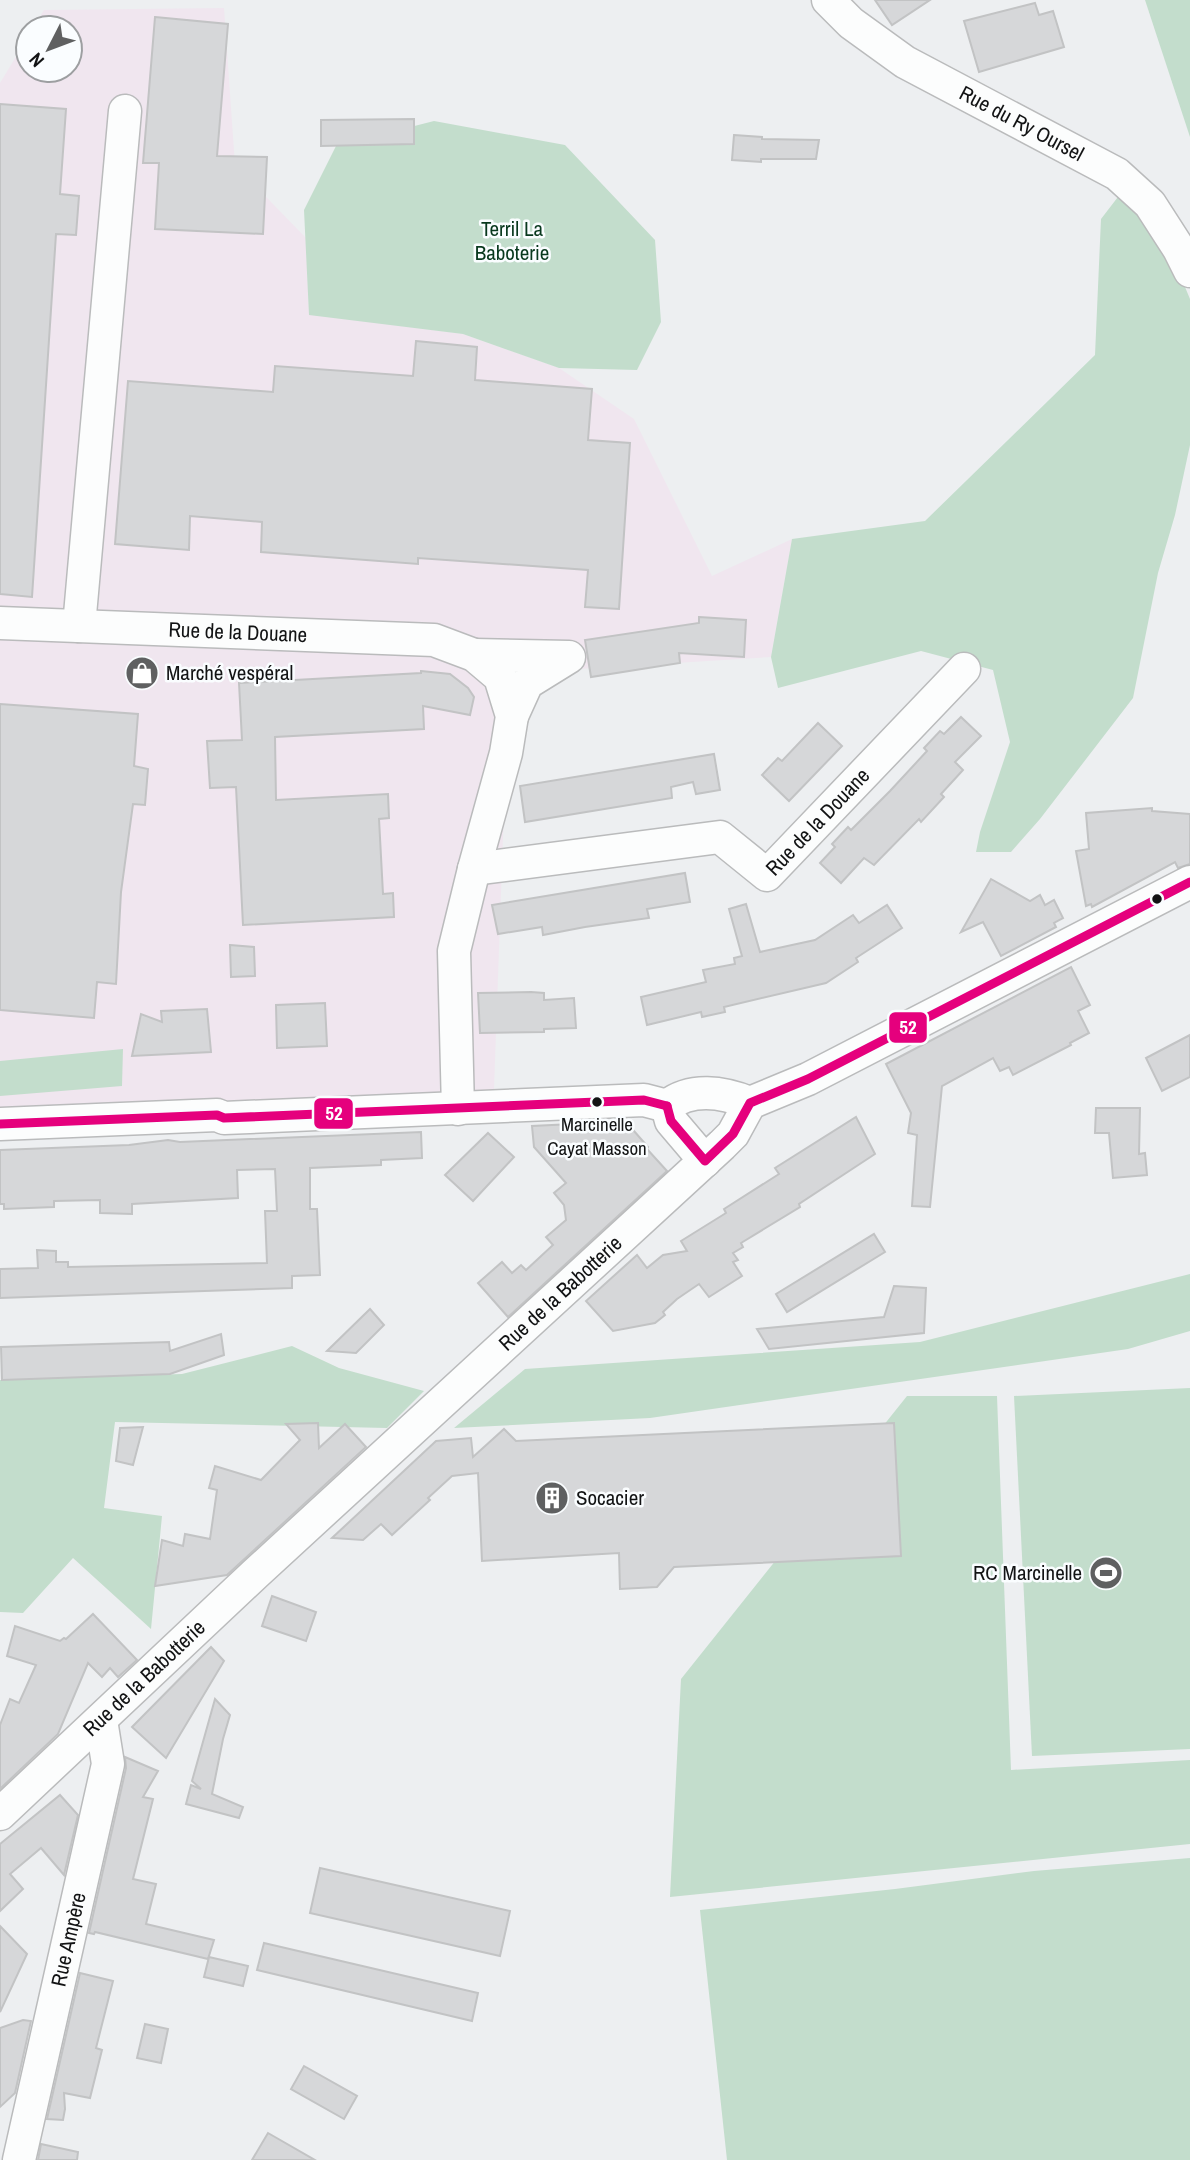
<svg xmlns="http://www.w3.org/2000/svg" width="1190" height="2160" viewBox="0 0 1190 2160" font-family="'Archivo Narrow',sans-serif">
  <rect width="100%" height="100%" fill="#edeff1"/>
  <path fill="#f0e6ef" d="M224,8L235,165L306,238L309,314L463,334L559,368L634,419L712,576L792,539L771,657L547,671L506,753L493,1117L0,1126V83L28,37V70H70V28H33L44,10Z"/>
  <g fill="#c3ddcc">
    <path d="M1145,0H1190V137Z"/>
    <path d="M434,121L565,145L655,240L661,322L637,370L559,368L463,334L309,315L304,210L336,146Z"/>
    <path d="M1121,193L1171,253L1190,299V445L1175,515L1158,573L1133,698L1040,819L1011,852H976L980,832L1010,742L993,670L921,651L778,688L771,657L792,539L925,521L1095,355L1101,219Z"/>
    <path d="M123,1049L122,1086L0,1096V1061Z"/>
    <path d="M1190,1274V1331L1128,1349L650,1418L454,1428L525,1369L920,1342Z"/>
    <path d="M292,1346L339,1368L424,1391L387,1428L115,1422L104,1508L162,1516L151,1629L73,1558L23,1613L0,1612V1380L182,1374Z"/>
    <path d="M1190,1388V1749L1032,1756L1014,1396Z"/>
    <path d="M907,1396H997L1011,1770L1190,1760V1844L670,1897L681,1679Z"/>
    <path d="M1190,1858V2160H727L700,1910L895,1889L1034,1871Z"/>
  </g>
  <g fill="#d6d7d9" stroke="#c2c3c4" stroke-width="2">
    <path d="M875,0H930L892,25Z"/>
    <path d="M1035,3L1039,15L1053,11L1064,47L979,72L964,21Z"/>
    <path d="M155,17L228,24L217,156L267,157L263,234L155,229L159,163H143Z"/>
    <path d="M0,104L66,109L60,194L79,196L76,235L56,234L32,597L0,594Z"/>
    <path d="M414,119V144L321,146V120Z"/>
    <path d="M734,135L762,137V139L819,140L816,159H761V162L732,160Z"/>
    <path d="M416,341L477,347L475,380L592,389L588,440L630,443L619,609L585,607L588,570L418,558V564L261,552L262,522L190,516L189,550L115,544L128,381L273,392L275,366L413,376Z"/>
    <path d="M699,617L746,620L744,657L679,653L680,663L591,677L585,640L699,623Z"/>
    <path d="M421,671L450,674L468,688L474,697L470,715L423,706L424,729L275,737L276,800L388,794L389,818L379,819L383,894L393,893L394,917L243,925L236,787L210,788L207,741L242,740L239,683L421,673Z"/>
    <path d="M0,704L138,714L134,766L148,769L145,805L133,804L121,892L116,984L97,982L94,1018L0,1010Z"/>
    <path d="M961,717L981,736L955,762L963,770L941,794L944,797L921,822L919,819L874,865L864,858L841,883L820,863L835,847L832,844L848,827L851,830L890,791L927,751L924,748L940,731L944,734Z"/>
    <path d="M818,723L842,746L789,801L762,775L778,758L782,761Z"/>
    <path d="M714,754L720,790L696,794L693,782L671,787L672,798L525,822L520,786Z"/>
    <path d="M1152,808V811L1190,814V864L1178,868L1175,862L1092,907L1091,904L1086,906L1076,851L1089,849L1086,813Z"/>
    <path d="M685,873L690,902L647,909L649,918L585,927L543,935L542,927L498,934L492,905Z"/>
    <path d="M991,879L1030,901L1040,895L1045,905L1054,900L1063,918L1054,923L1056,927L1001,956L983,922L961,932Z"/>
    <path d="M746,904L760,952L815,940L853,915L859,923L887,905L902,928L856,958L858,962L826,983L724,1007L725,1012L702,1017L701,1012L647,1025L641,997L706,982L703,970L735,964L734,958L742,956L729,909Z"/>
    <path d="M230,945L254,947L255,976L231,977Z"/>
    <path d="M1071,967L1090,1005L1078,1011L1089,1033L1070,1043L1071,1045L1013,1075L1009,1067L1000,1071L993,1058L942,1086L930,1207L912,1206L917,1135L908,1133L911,1113L886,1064Z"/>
    <path d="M531,992L544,993V1000L574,998L576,1028L544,1029V1032L480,1033L478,993Z"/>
    <path d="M325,1003L327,1046L277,1048L276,1005Z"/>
    <path d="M207,1009L211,1052L132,1056L141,1014L162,1022L161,1011Z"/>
    <path d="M1190,1035V1077L1162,1091L1146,1058Z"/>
    <path d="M1096,1108H1140L1139,1154L1145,1153L1147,1175L1113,1178L1109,1133H1095Z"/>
    <path d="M856,1117L875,1154L799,1204L800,1207L741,1243L743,1247L733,1253L738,1260L733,1262L742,1276L709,1297L699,1284L677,1299L663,1312L665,1315L655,1323L613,1331L586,1301L637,1255L647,1268L663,1255L687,1251L681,1241L726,1213L724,1209L779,1174L775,1168Z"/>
    <path d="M614,1122L620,1130L627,1123L648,1147L647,1149L667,1171L508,1317L478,1283L502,1262L512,1273L521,1265L526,1270L553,1245L546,1237L566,1220L564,1205L554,1193L566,1183L534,1147L532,1126Z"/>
    <path d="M421,1132L422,1158L381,1160V1165L310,1168V1209H317L320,1275L292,1276V1288L0,1298V1269L38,1268L37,1250L56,1251V1262H68V1267L267,1263L265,1211H277L275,1169L237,1170L238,1198L132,1204V1214L100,1213V1200L54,1201V1207L4,1209V1204H0V1150L129,1145L168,1140L180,1142Z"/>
    <path d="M488,1133L514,1157L473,1201L445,1175Z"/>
    <path d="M874,1234L885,1252L787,1312L776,1294Z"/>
    <path d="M894,1286L926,1288L924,1333L769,1349L757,1329L884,1317Z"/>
    <path d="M370,1309L384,1325L356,1353L327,1351Z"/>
    <path d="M221,1334L224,1355L170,1374L2,1380L1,1347L169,1342L170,1351Z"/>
    <path d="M318,1423L319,1448L345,1424L366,1447L227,1575L155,1586L162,1540L183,1546L185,1534L210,1539L217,1490L209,1488L215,1466L261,1480L300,1440L286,1424Z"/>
    <path d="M894,1423L901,1556L674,1567L657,1587L620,1589L619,1553L482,1561L478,1473L452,1476L428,1498L430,1500L392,1535L381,1524L363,1540L332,1538L436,1441L471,1438L473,1457L504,1429L516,1441Z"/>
    <path d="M143,1427L133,1465L116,1461L120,1428Z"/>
    <path d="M272,1596L316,1612L306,1641L262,1626Z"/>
    <path d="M93,1614L137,1660L118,1677L110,1668L102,1677L88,1663L58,1734L0,1789V1725L10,1699L19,1703L36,1665L7,1656L15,1626L60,1641L64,1638L66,1639Z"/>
    <path d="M211,1647L224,1661L166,1758L132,1727Z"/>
    <path d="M215,1699L230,1715L223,1739L212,1794L243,1807L239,1818L186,1804L191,1785L201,1789L192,1781Z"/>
    <path d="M125,1757L158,1771L143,1797L153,1799L133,1879L156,1884L146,1924L214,1940L208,1959L95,1932L94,1934L89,1933L126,1768Z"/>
    <path d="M60,1795L78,1815L64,1875L41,1848L10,1874L23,1889L0,1911V1844Z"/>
    <path d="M320,1868L510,1911L500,1956L310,1913Z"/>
    <path d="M0,1926L27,1954L0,2012Z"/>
    <path d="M264,1943L478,1993L472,2021L257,1970Z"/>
    <path d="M209,1957L248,1966L243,1986L204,1977Z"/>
    <path d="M80,1973L113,1981L96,2048L102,2050L90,2098L64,2093L65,2109L63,2120L47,2119Z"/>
    <path d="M23,2020L31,2021L15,2093L0,2107V2028Z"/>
    <path d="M145,2024L168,2029L161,2063L137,2058Z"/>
    <path d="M304,2066L357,2096L344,2119L291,2089Z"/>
    <path d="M268,2133L315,2160H252Z"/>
    <path d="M41,2144L78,2152L77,2160H38Z"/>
  </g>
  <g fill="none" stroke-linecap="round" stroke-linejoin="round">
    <defs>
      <g id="minor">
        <path id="s1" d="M828,0L851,23L905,62L1117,174L1150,204L1179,249L1190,271"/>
        <path id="s2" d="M0,623L434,640L474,655L500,677L512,716L506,753L474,869L454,951L458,1109"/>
        <path d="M79,626L125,111"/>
        <path d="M474,655L569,657L527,683L512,716"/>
        <path id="s3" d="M474,869L720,837L767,875L964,669"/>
        <path d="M667,1106C691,1087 723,1092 750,1103"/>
        <path d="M667,1106L671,1121L705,1161"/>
        <path d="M0,1124L217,1115L224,1118L644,1100L667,1106"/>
        <path id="s4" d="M0,1814L255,1574L722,1145L733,1134L750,1103L808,1079L1190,882"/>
        <path id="s5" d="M19,2160L108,1764L101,1720"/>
      </g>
    </defs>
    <use href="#minor" stroke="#babbbc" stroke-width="35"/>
    <use href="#minor" stroke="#fcfdfd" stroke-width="32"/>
    <defs>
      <g id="bus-1">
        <path d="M667,1106L671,1121L705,1161L733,1134L750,1103L808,1079L1190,882"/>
        <path d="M0,1124L217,1115L224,1118L644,1100L667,1106"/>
      </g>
    </defs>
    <use href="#bus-1" stroke="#fafdff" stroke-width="14"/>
    <use href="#bus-1" stroke="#e5007d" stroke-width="9"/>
  </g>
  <defs>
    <symbol id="shop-disc" viewBox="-11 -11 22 22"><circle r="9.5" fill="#5f6061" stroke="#fafdff"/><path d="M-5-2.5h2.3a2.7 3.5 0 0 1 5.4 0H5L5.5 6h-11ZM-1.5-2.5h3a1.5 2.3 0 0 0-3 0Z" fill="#fff"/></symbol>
    <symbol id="building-disc" viewBox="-11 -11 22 22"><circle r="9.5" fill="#5f6061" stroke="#fafdff"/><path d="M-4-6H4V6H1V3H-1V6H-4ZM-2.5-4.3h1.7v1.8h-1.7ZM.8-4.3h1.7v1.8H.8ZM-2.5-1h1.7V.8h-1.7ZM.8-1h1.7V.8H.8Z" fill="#fff"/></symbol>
    <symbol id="stadium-disc" viewBox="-11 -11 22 22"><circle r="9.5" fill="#5f6061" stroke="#fafdff"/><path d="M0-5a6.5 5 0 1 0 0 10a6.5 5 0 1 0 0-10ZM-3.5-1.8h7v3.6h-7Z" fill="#fff"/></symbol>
  </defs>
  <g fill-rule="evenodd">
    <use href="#shop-disc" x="123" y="654" width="38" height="38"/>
    <use href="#building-disc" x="533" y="1479" width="38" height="38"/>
    <use href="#stadium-disc" x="1087" y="1554" width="38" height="38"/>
  </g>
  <g fill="#121314" stroke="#fafdff" stroke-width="2.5">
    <circle cx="1157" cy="899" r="6"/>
    <circle cx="597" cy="1102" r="6"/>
  </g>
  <g text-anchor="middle" stroke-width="5" stroke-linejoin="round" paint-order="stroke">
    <g font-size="19" fill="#121314" stroke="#fafdff">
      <text x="597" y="1131">Marcinelle<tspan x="597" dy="24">Cayat Masson</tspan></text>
    </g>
    <g font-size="21" fill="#121314" stroke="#fafdff">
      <text dy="7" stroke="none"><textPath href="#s1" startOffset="231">Rue du Ry Oursel</textPath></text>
      <text dy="7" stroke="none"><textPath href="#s2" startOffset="238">Rue de la Douane</textPath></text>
      <text dy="7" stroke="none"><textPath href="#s3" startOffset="382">Rue de la Douane</textPath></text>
      <text dy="7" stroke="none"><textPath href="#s4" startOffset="765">Rue de la Babotterie</textPath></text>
      <text dy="7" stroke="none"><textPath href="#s4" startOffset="198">Rue de la Babotterie</textPath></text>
      <text dy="7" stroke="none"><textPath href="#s5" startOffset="226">Rue Ampère</textPath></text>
    </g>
    <g font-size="21" fill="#08381d" stroke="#fafdff">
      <text x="512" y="236">Terril La<tspan x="512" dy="24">Baboterie</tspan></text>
    </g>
    <g font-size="21" fill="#121314" stroke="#fafdff" text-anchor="start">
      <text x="166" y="680">Marché vespéral</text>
      <text x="576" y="1505">Socacier</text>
      <text x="1082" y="1580" text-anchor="end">RC Marcinelle</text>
    </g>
  </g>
  <g stroke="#fafdff" stroke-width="2.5">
    <rect x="888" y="1011" width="40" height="33" rx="7" fill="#e5007d"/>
    <rect x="313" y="1097" width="41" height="33" rx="7" fill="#e5007d"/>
  </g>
  <g font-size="19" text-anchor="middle" font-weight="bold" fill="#fff">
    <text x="908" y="1034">52</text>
    <text x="334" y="1120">52</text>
  </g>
  <g transform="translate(49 49) rotate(228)"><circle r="33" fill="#fafdff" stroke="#9d9fa1" stroke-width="2"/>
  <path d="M0-5L12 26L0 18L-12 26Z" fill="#5f6061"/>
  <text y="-10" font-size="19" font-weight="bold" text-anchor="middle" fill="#121314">N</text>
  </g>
</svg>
